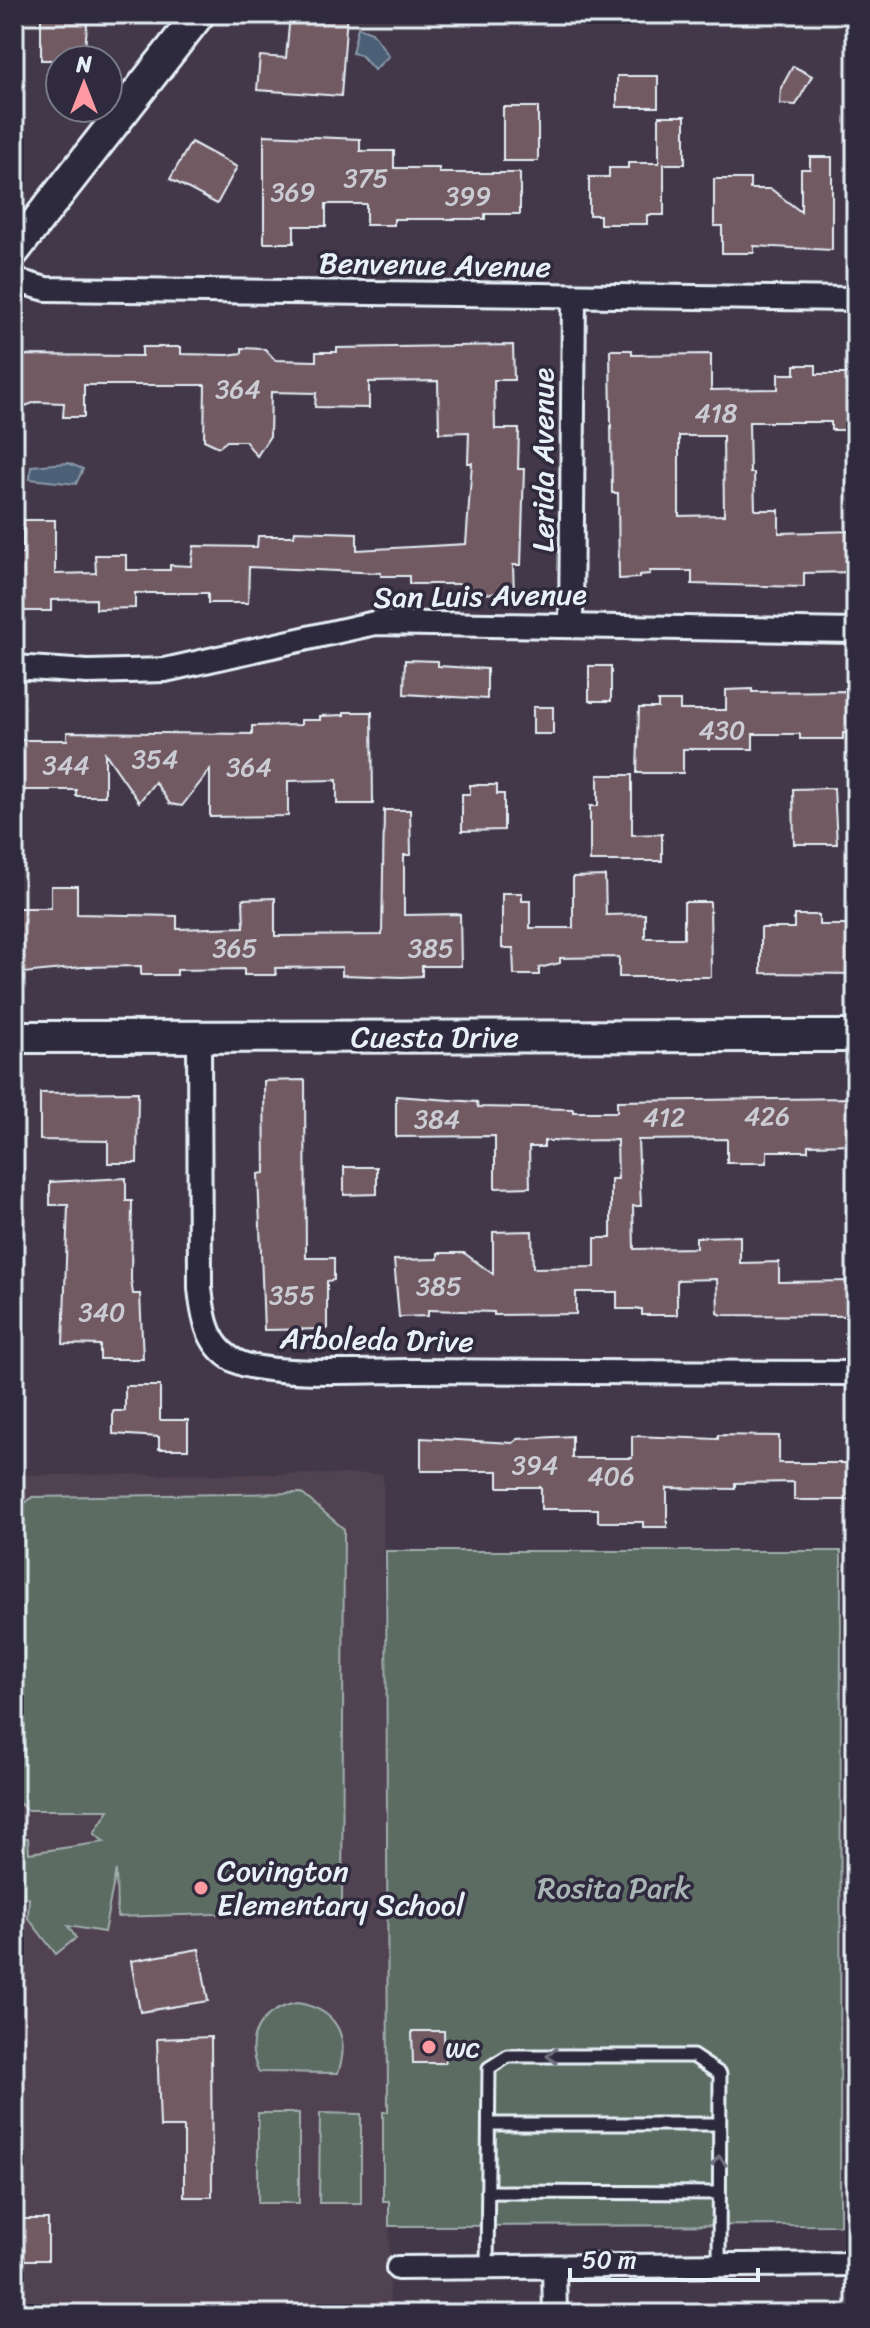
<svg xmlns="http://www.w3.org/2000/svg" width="870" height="2328" viewBox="0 0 870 2328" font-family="Sriracha,sans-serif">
  <rect width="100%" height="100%" fill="#433849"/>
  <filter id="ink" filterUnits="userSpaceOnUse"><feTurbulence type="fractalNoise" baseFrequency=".0125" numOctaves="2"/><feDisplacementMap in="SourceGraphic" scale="16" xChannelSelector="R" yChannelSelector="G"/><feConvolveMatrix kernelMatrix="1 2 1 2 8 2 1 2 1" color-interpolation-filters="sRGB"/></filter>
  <g filter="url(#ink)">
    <path fill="#514251" d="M383,1474L390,2314H14V1475Z"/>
    <g fill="#5b6c64" stroke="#a2aeae" stroke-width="2">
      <path d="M301,1493L344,1529L342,1910L117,1917L116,1870L104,1932L68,1926L76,1938L56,1954L28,1918L29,1898L14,1897V1838H28L29,1853L104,1842L94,1833L109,1810H26L14,1798V1513L32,1497Z"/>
      <path d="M386,1551H841L840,2225L389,2226V2201H383V2112H388Z"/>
      <path d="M297,2003C336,2009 351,2036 338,2073L259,2072C242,2038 261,2010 297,2003Z"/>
      <rect x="258" y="2113" width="41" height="90"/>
      <path d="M320,2113L361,2114V2203H319Z"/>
    </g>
    <g fill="#4b5f76" stroke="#8a99aa" stroke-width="2">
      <path d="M358,27L372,32L389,56L374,70L361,55L352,53Z"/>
      <path d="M68,463L83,469L76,484L30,479L31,466Z"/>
    </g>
    <g fill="#725a64" stroke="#e8f1f8" stroke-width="2" fill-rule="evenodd">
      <path d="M41,14H88L84,60H41Z"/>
      <path d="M290,14H347L341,96L257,90L260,56L286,58Z"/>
      <path d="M793,66L812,76L796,105L780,104L781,88Z"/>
      <rect x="617" y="76" width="41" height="31"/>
      <rect x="503" y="107" width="35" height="54"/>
      <path d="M659,116H685V164H664V215H647V224H600V215H589V177H609V168H628V163H659Z"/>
      <path d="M264,135L360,139V151H394V168H439V173H520V214H485V219H394V225H366V204H326V226H294V243H264Z"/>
      <path d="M191,142L237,167L217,204L170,179Z"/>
      <path d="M810,157H832V250L754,246V253H722V226H714V179H750V189H771L801,212V169H810Z"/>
      <path d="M513,345L514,380H494L495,429H519L518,469H524L521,565H513L514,593L462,594L461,584H409V576H381V573L249,567L248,603H208V593H135V608L96,609V599L51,600V611H18V605H14V554H23V520H55V574L96,573L95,555H126V570H170V565L191,566L194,546L257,547L258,536H294L295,531L357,533V550L466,544L472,463H468L469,432L439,433L438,381L369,382V408L315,407L316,393L271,392L270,436L257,456L245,441H227L219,447L204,440L205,385H84V417H63L64,403L36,402L14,410L15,355L142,356V347H181V354L227,355L242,353V348L265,349L275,360L316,361V352H337V348Z"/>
      <path d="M610,350H632V355L711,354V390L778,389V374H795V365H816V374H855V430H831V422H749L750,473H754L755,510H779V533L856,531V572L804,573V587L692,584V571H650V574L639,575V578L619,579L618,493H612ZM679,436H723L724,515L679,516Z"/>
      <path d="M405,660L438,661V666L487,669V699L404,694Z"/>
      <rect x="589" y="666" width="22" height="35"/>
      <path d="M752,689V692L848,691L852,733H843V739H800V734H753V749H683V773H637L639,708H658V701H680V710H726V690Z"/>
      <rect x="533" y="707" width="20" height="27"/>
      <path d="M344,712H372L373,804H337V780L288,781V816L210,817V770L182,806L170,804L155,782L139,802L105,753V796H76V790H14V740H67V732L252,734V726L301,725V720H320V716L344,715Z"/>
      <path d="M598,775H632V835L662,834V861H590V806H598Z"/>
      <path d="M470,785H497V794H504V830L462,831V794H470Z"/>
      <path d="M834,788L837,844H794L793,789Z"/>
      <path d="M384,810H410L411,855H404V915L460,914L461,966H422V976L402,977L342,975V967L275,968L276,975H244V969L177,970V975H141V966L82,967L14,974V908H51V886H77V914L177,916V929L244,927L243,899L275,898V936L382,935Z"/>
      <path d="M605,876L606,915L645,914V938H684V902H710L711,977H619V957L560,958V963L539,968V975H514L513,948H502V893H522V901H530V928H573V877Z"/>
      <path d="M794,915H819V925H856V974L761,973V928H794Z"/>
      <path d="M305,1080L306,1258H334V1280L327,1281V1329L264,1330L258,1174L265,1173L264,1081Z"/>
      <path d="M138,1092L137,1163H108V1141L40,1140V1093Z"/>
      <path d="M396,1096L477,1102L478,1107L573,1109V1112H617V1101L856,1098V1144L808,1145V1151H767V1163H727V1139L638,1140L641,1206H633L634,1249L696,1248V1237L740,1236V1263L779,1262V1282L856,1281V1316L722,1315L718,1313L717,1279L677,1280V1315H642V1309H617V1292H576V1314L494,1315V1312L428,1310V1316L399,1317L394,1260L438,1259V1253H464L493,1274V1232L532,1231L533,1268L595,1267V1238H611V1179H618L617,1140L544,1141V1147H529L530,1187L495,1188V1136L396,1137Z"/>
      <path d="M344,1167H377V1194L344,1195Z"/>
      <path d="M126,1178V1201H132L131,1280L133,1294H140L143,1359H100V1345L63,1344L68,1205H50V1182Z"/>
      <path d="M125,1386H160V1420H188V1449H159V1437L113,1434V1411H125Z"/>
      <path d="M718,1435L779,1436V1463H856V1500H794V1482L735,1483V1489L667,1488V1527H643V1522H598V1509H541V1487H498V1471H421V1438L513,1443L518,1439L572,1436V1458H632V1436L718,1439Z"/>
      <path d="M199,1949L208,2001L140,2012L131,1961Z"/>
      <path d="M412,2031H444L445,2063H413Z"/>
      <path d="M211,2037L212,2197H184V2127H160L157,2039Z"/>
      <rect x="14" y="2219" width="34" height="41"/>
    </g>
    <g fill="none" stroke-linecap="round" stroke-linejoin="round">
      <defs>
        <g id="lane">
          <path d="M489,2124H719"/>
          <path d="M488,2192L719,2193"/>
          <path d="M487,2268L489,2068L508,2056H693L720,2074L719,2266"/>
        </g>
        <g id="street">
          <path d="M14,280L46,289L856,299"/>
          <path d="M571,624L574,297"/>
          <path d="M14,667L88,672L165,670L375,623L856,631"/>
          <path d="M199,1037L200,1288C203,1318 208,1350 240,1363C272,1376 372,1371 411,1371C559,1372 708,1373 856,1373"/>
          <path d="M398,2268L856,2264"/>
          <path d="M554,2268L555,2314"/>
        </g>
        <g id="secondary">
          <path d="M14,251L199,14"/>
          <path d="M14,1037L856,1036"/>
        </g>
      </defs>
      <use href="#lane" stroke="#e8f1f8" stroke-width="17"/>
      <use href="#street" stroke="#e8f1f8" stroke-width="28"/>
      <use href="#secondary" stroke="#e8f1f8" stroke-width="36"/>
      <use href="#lane" stroke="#2f2a3d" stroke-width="11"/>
      <use href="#street" stroke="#2f2a3d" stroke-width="22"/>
      <use href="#secondary" stroke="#2f2a3d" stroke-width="30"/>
    </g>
    <defs><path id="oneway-chevron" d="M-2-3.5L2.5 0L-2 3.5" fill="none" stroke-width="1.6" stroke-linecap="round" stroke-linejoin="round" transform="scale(2)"/></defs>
    <g stroke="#70707e">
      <use href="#oneway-chevron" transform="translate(552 2056) rotate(180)"/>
      <use href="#oneway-chevron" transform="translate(719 2161) rotate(-90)"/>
    </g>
  </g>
  <g fill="#ff9aa2" stroke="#2f2a3d" stroke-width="3">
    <circle cx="201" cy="1888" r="8"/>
    <circle cx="429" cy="2047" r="8"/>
  </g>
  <g text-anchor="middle" stroke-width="7" stroke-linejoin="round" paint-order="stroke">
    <g font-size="26" fill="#cacbd3">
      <text x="366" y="187">375</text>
      <text x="293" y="201">369</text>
      <text x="468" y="205">399</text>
      <text x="238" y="398">364</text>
      <text x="716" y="422">418</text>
      <text x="722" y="739">430</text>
      <text x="155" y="768">354</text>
      <text x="66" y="774">344</text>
      <text x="249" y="776">364</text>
      <text x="235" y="957">365</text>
      <text x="431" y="957">385</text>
      <text x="767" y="1125">426</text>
      <text x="664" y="1126">412</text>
      <text x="437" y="1128">384</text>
      <text x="439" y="1295">385</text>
      <text x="292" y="1304">355</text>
      <text x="102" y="1321">340</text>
      <text x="535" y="1474">394</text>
      <text x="611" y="1485">406</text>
    </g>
    <g font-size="30" fill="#e8f1f8" stroke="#2f2a3d">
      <text transform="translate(435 265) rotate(1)" y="10">Benvenue Avenue</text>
      <text transform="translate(543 460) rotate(-90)" y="10">Lerida Avenue</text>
      <text transform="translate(480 596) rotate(-1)" y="10">San Luis Avenue</text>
      <text x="435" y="1047">Cuesta Drive</text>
      <text transform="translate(377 1340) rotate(1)" y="10">Arboleda Drive</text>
    </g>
    <g font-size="30" fill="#e8f1f8" stroke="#2f2a3d" text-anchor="start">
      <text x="217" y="1881">Covington<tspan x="217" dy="34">Elementary School</tspan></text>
      <text x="445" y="2057">wc</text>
    </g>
    <g font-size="30" fill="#a9b5b5" stroke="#2f2a3d">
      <text x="614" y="1898">Rosita Park</text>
    </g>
  </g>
  <rect width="870" height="2328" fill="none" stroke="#2f2a3d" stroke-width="48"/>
  <rect x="24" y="24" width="822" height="2280" fill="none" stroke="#e8f1f8" stroke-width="3" filter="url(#ink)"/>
  <g transform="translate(84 84)"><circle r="38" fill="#2f2a3d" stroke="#797a88" stroke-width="2"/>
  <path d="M0-6L14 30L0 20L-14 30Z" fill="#ff9aa2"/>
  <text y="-12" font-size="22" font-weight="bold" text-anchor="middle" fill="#e8f1f8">N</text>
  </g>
  <path d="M570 2268v12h188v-12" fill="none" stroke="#e8f1f8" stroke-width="4"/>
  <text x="582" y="2268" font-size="24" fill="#e8f1f8" stroke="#2f2a3d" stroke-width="6" paint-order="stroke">50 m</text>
</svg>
